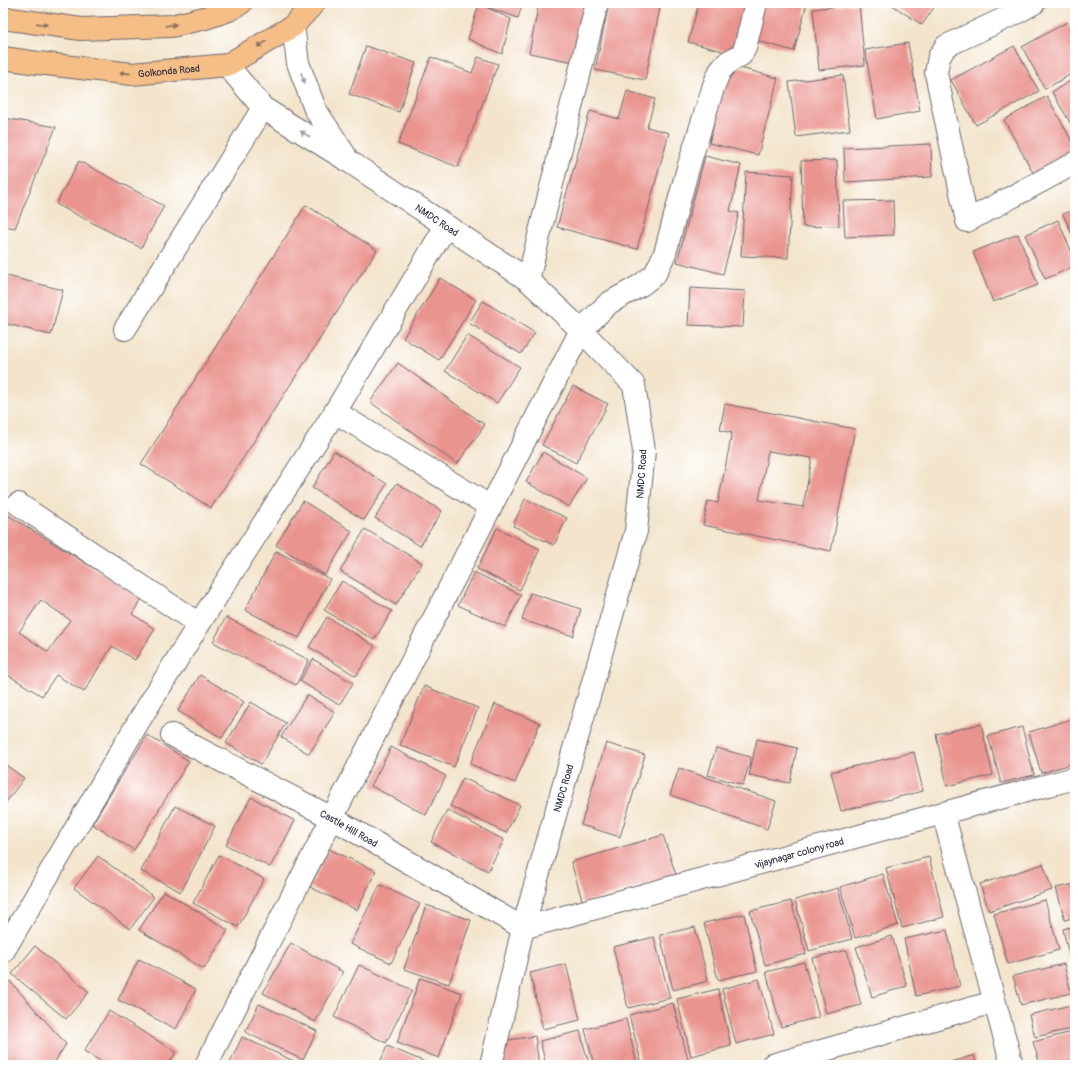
<svg xmlns="http://www.w3.org/2000/svg" width="1078" height="1068" viewBox="0 0 1078 1068" font-family="Pangolin,sans-serif">
  <rect width="100%" height="100%" fill="#fff"/>
  <filter id="ink" filterUnits="userSpaceOnUse"><feTurbulence type="fractalNoise" baseFrequency=".025" numOctaves="2"/><feDisplacementMap in="SourceGraphic" scale="8" xChannelSelector="R" yChannelSelector="G"/><feConvolveMatrix kernelMatrix="1 2 1 2 8 2 1 2 1" color-interpolation-filters="sRGB"/></filter>
  <filter id="wash" filterUnits="userSpaceOnUse"><feTurbulence type="fractalNoise" baseFrequency=".012" numOctaves="4" result="noise"/><feDisplacementMap in="SourceGraphic" scale="16" xChannelSelector="R" yChannelSelector="G"/><feGaussianBlur stdDeviation="0.9" result="paint"/><feColorMatrix in="noise" values="0 0 0 0 0 0 0 0 0 0 0 0 0 0 0 0 0 1.4 0 .05"/><feComposite in="paint" operator="in"/></filter>
  <g filter="url(#wash)">
    <rect width="100%" height="100%" fill="#f3e4cb"/>
    <g id="blocks">
      <g fill="#ea948f" fill-rule="evenodd">
        <path d="M476,3H523L518,18Z"/>
        <path d="M539,3H591L579,63L529,53Z"/>
        <path d="M609,3H661L645,80L595,70Z"/>
        <path d="M699,3H748L734,54L688,42Z"/>
        <path d="M760,3H807L794,51L750,39Z"/>
        <path d="M889,3H937L922,25Z"/>
        <path d="M479,4L511,19L502,54L468,39Z"/>
        <path d="M859,4L865,65L819,70L813,9Z"/>
        <path d="M1067,22L1075,36V72L1045,89L1022,47Z"/>
        <path d="M908,43L920,111L877,119L865,50Z"/>
        <path d="M366,46L416,63L399,112L349,94Z"/>
        <path d="M1014,46L1039,91L976,125L951,80Z"/>
        <path d="M431,57L472,73L478,57L498,64L458,167L398,144Z"/>
        <path d="M729,65L778,78L758,155L709,143Z"/>
        <path d="M843,75L850,130L796,137L789,82Z"/>
        <path d="M1075,78V131L1052,92Z"/>
        <path d="M627,91L655,99L647,127L669,133L637,249L557,227L590,111L619,119Z"/>
        <path d="M1047,96L1075,147V156L1036,178L1004,120Z"/>
        <path d="M3,118L56,127L15,228L3,226Z"/>
        <path d="M931,144L932,177L845,182L844,148Z"/>
        <path d="M705,156L741,165L730,211L739,213L723,274L677,262Z"/>
        <path d="M837,160L839,226L803,227L801,161Z"/>
        <path d="M79,161L164,206L141,248L56,204Z"/>
        <path d="M746,172L793,175L788,258L741,256Z"/>
        <path d="M893,200L894,235L845,237L843,201Z"/>
        <path d="M306,205L377,250L211,508L141,464Z"/>
        <path d="M1075,209V241L1063,214Z"/>
        <path d="M1058,220L1075,260V266L1045,279L1025,235Z"/>
        <path d="M1018,234L1038,285L993,302L973,252Z"/>
        <path d="M3,275L63,290L51,335L3,323Z"/>
        <path d="M440,278L476,300L439,360L403,338Z"/>
        <path d="M690,288L745,291L743,327L688,325Z"/>
        <path d="M483,301L535,333L521,354L469,323Z"/>
        <path d="M467,335L520,367L497,403L445,371Z"/>
        <path d="M398,363L485,425L457,464L370,402Z"/>
        <path d="M573,386L608,404L576,463L542,445Z"/>
        <path d="M725,404L855,429L831,551L703,525L708,501L718,503L732,433L720,430ZM768,451L812,458L803,507L759,500Z"/>
        <path d="M334,451L387,484L364,520L312,488Z"/>
        <path d="M543,452L587,478L569,507L526,482Z"/>
        <path d="M397,483L442,511L420,546L375,518Z"/>
        <path d="M525,499L567,518L554,545L513,526Z"/>
        <path d="M303,501L352,531L325,575L276,545Z"/>
        <path d="M3,512L142,598L132,614L155,629L135,660L112,646L84,692L56,675L42,696L3,672ZM41,600L70,620L48,652L19,632Z"/>
        <path d="M497,528L540,549L520,590L477,569Z"/>
        <path d="M365,529L422,563L396,605L340,571Z"/>
        <path d="M276,551L330,579L299,638L245,610Z"/>
        <path d="M474,572L521,595L505,627L458,605Z"/>
        <path d="M342,581L392,611L374,640L324,610Z"/>
        <path d="M530,593L581,609L573,636L522,620Z"/>
        <path d="M226,617L309,660L296,685L213,642Z"/>
        <path d="M327,617L375,646L356,676L309,647Z"/>
        <path d="M313,659L353,683L339,705L300,681Z"/>
        <path d="M200,675L244,702L222,738L178,711Z"/>
        <path d="M424,686L478,708L454,767L400,745Z"/>
        <path d="M307,695L335,712L309,754L281,737Z"/>
        <path d="M251,702L286,723L261,764L226,743Z"/>
        <path d="M495,704L540,723L515,783L470,764Z"/>
        <path d="M1075,718V763L1041,773L1029,732Z"/>
        <path d="M981,724L993,775L947,786L936,734Z"/>
        <path d="M1022,727L1034,775L1001,783L988,736Z"/>
        <path d="M147,735L189,761L134,850L92,824Z"/>
        <path d="M757,739L797,748L790,783L749,775Z"/>
        <path d="M606,743L645,755L620,837L581,825Z"/>
        <path d="M391,747L446,776L426,815L371,786Z"/>
        <path d="M716,748L751,757L743,785L708,775Z"/>
        <path d="M914,752L923,791L841,811L831,772Z"/>
        <path d="M3,763L24,778L3,806Z"/>
        <path d="M679,768L776,801L767,829L670,795Z"/>
        <path d="M463,778L520,805L506,833L450,806Z"/>
        <path d="M251,797L295,821L270,867L226,845Z"/>
        <path d="M175,806L215,826L181,892L141,871Z"/>
        <path d="M447,810L504,840L488,871L431,842Z"/>
        <path d="M663,835L676,875L583,903L571,862Z"/>
        <path d="M329,849L376,871L357,910L310,887Z"/>
        <path d="M219,855L264,879L238,927L193,903Z"/>
        <path d="M98,856L154,897L130,929L74,888Z"/>
        <path d="M929,857L944,917L902,928L886,868Z"/>
        <path d="M1043,864L1052,890L989,911L980,884Z"/>
        <path d="M883,874L898,925L855,938L840,887Z"/>
        <path d="M1075,884V917L1065,920L1056,888Z"/>
        <path d="M380,885L420,904L391,963L350,944Z"/>
        <path d="M838,888L852,939L809,951L795,900Z"/>
        <path d="M164,891L228,930L204,969L139,930Z"/>
        <path d="M1045,900L1059,950L1008,964L994,914Z"/>
        <path d="M791,901L806,954L765,965L750,911Z"/>
        <path d="M426,905L471,920L449,984L404,969Z"/>
        <path d="M744,914L757,971L718,980L704,923Z"/>
        <path d="M1075,926V963L1071,964L1063,929Z"/>
        <path d="M695,927L708,981L673,990L660,935Z"/>
        <path d="M947,930L960,986L916,996L904,939Z"/>
        <path d="M892,936L907,986L872,997L856,947Z"/>
        <path d="M654,937L670,998L628,1008L613,947Z"/>
        <path d="M291,943L343,972L315,1022L263,993Z"/>
        <path d="M35,946L89,992L66,1019L12,974Z"/>
        <path d="M847,950L861,1005L826,1014L812,958Z"/>
        <path d="M139,959L196,989L176,1029L118,1000Z"/>
        <path d="M804,962L819,1017L781,1027L766,972Z"/>
        <path d="M566,964L580,1020L543,1029L530,973Z"/>
        <path d="M1064,964L1071,993L1021,1005L1013,976Z"/>
        <path d="M359,965L412,990L386,1043L334,1017Z"/>
        <path d="M7,978L66,1044L53,1065H3V981Z"/>
        <path d="M420,978L462,993L439,1058L397,1043Z"/>
        <path d="M759,979L774,1034L736,1044L722,989Z"/>
        <path d="M718,989L731,1046L691,1056L677,999Z"/>
        <path d="M673,1003L689,1063L681,1065H642L629,1015Z"/>
        <path d="M259,1004L317,1031L303,1060L245,1032Z"/>
        <path d="M1075,1004V1028L1035,1037L1029,1015Z"/>
        <path d="M109,1011L176,1052L168,1065H107L84,1051Z"/>
        <path d="M626,1019L637,1065H594L585,1029Z"/>
        <path d="M580,1031L589,1065H546L540,1041Z"/>
        <path d="M1075,1031V1059L1054,1065H1040L1033,1042Z"/>
        <path d="M535,1036L539,1065H506L502,1041Z"/>
        <path d="M242,1037L300,1064L299,1065H229Z"/>
        <path d="M387,1046L432,1065H379Z"/>
        <path d="M974,1055L977,1065H942Z"/>
      </g>
    </g>
  </g>
  <g filter="url(#ink)">
    <use href="#blocks" fill-opacity="0" stroke="#6b666d" stroke-width="1"/>
    <g fill="none" stroke-linecap="round" stroke-linejoin="round">
      <defs>
        <g id="minor">
          <path d="M1034,3L1012,15L946,46L939,57L936,73L967,221L1075,163"/>
          <path d="M293,26L298,63L315,109L345,155"/>
          <path id="s1" d="M227,65L263,108L350,162L528,280L581,330L634,385L644,451L636,531L523,928L491,1065"/>
          <path d="M528,280L597,3"/>
          <path d="M125,329L263,108"/>
          <path d="M335,412L491,507"/>
          <path d="M18,504L199,624"/>
          <path id="s2" d="M172,735L332,818L523,928L943,813L1075,778"/>
          <path d="M943,813L1012,1065"/>
          <path d="M3,952L140,719L199,624L335,412L446,226"/>
          <path d="M206,1065L581,330L609,303L641,285L655,274L665,253L688,168L714,85L720,71L728,62L741,55L745,48L756,3"/>
          <path d="M772,1065L994,1002"/>
        </g>
        <g id="highway">
          <path d="M3,18L81,29L171,26L205,18L229,10L241,3"/>
          <path id="s3" d="M3,58L38,63L132,74L227,65L293,26L314,3"/>
        </g>
      </defs>
      <use href="#minor" stroke="#6b666d" stroke-width="24"/>
      <use href="#highway" stroke="#6b666d" stroke-width="24"/>
      <use href="#minor" stroke="#fff" stroke-width="22"/>
      <use href="#highway" stroke="#f6be87" stroke-width="22"/>
    </g>
    <defs><path id="oneway-solid" d="M-6-.8H1V-3.2L6.5 0L1 3.2V.8H-6Z"/></defs>
    <g fill="#8c7061">
      <use href="#oneway-solid" transform="translate(42 24) rotate(8)"/>
      <use href="#oneway-solid" transform="translate(171 25) rotate(-8)"/>
      <use href="#oneway-solid" transform="translate(262 44) rotate(149)"/>
      <use href="#oneway-solid" transform="translate(125 73) rotate(-174)"/>
    </g>
    <g fill="#9c9ca7">
      <use href="#oneway-solid" transform="translate(303 78) rotate(70)"/>
      <use href="#oneway-solid" transform="translate(305 134) rotate(-148)"/>
    </g>
  </g>
  <g text-anchor="middle" stroke-width="3.5" stroke-linejoin="round" paint-order="stroke">
    <g font-size="10" fill="#22223b" stroke="#fff">
      <text dy="4" stroke="none"><textPath href="#s3" startOffset="167">Golkonda Road</textPath></text>
      <text dy="4" stroke="none"><textPath href="#s1" startOffset="263">NMDC Road</textPath></text>
      <text transform="translate(641 474) rotate(-86)" y="4">NMDC Road</text>
      <text transform="translate(563 788) rotate(-74)" y="4">NMDC Road</text>
      <text dy="4" stroke="none"><textPath href="#s2" startOffset="200">Castle Hill Road</textPath></text>
      <text dy="4" stroke="none"><textPath href="#s2" startOffset="687">vijaynagar colony road</textPath></text>
    </g>
  </g>
  <rect width="1078" height="1068" fill="none" stroke="#fff" stroke-width="16"/>
</svg>
